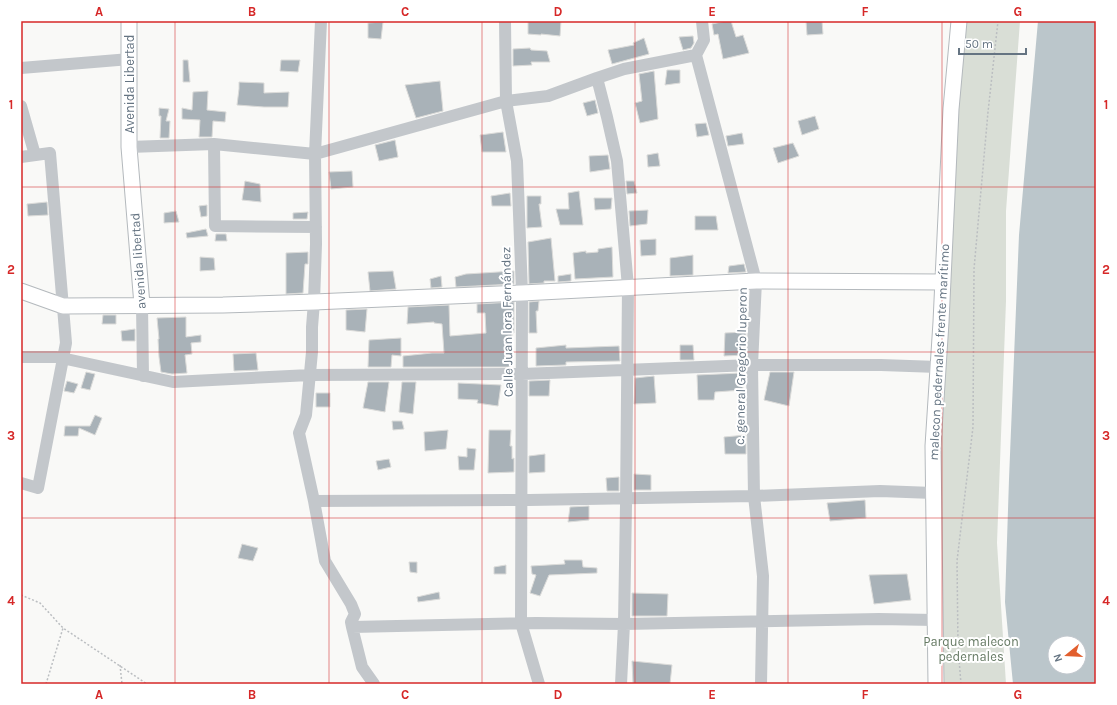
<svg xmlns="http://www.w3.org/2000/svg" width="1117" height="705" font-family="Karla,sans-serif">
  <style>
    .green { fill: #d9ded6 }
    .water { fill: #bbc6cb; fill-rule: evenodd }
    .building { fill: #a9b2b8; stroke: #dbdbd9 }
    .lines { fill: none; stroke-linecap: round; stroke-linejoin: round }
    .major-casing { stroke: #b4b9bd; stroke-width: 17 }
    .path { stroke: #bbbec1; stroke-width: 1.5; stroke-dasharray: 2 2; stroke-linecap: butt }
    .minor { stroke: #c3c7cb; stroke-width: 12 }
    .major { stroke: #fff; stroke-width: 15 }
    .grid { fill: none; stroke: #d62828; stroke-width: 1; stroke-opacity: 0.55 }
    .labels { text-anchor: middle; dominant-baseline: central; stroke-width: 4; stroke-linejoin: round; paint-order: stroke }
    .street-label { font-size: 13px; fill: #657482; stroke: #fff }
    .park-label { font-size: 13px; fill: #667a64; stroke: #fff }
    .neatline { fill: none; stroke: #d62828; stroke-width: 1.5 }
    .grid-label { font-size: 13px; text-anchor: middle; font-weight: bold; fill: #d62828 }
  </style>
  <rect width="100%" height="100%" fill="#f9f9f7"/>
  <path class="green" d="M959 21H1020L1006 211V301L997 543 1006 684H940L936 447Z"/>
  <path class="water" d="M1038 21H1096V684H1013L1005 602 1009 479 1019 235ZM1055 643H1079V667H1055Z"/>
  <path class="building" d="M528 21H561L560 36 541 34V35L528 34Z
    M726 21H731L736 37 743 35 749 53 723 59 718 34 714 35 712 24Z
    M806 21H822L823 34 807 35Z
    M383 22 381 39 368 38V23Z
    M693 36 694 43 691 48 683 50 679 37Z
    M644 38 649 54 612 64 608 50 634 45 633 43Z
    M530 48 531 50 547 51 550 62H531L532 65 513 66V49Z
    M183 60H188L190 82H183Z
    M281 60H300L298 72 280 71Z
    M667 70H680V83L665 85Z
    M654 71 658 119 640 123 635 103 642 101 639 74Z
    M440 81 443 111 416 118 405 85Z
    M239 82 264 83V93L289 92 288 107H264L237 105 239 89Z
    M208 91 207 110 226 112 225 122 213 121 212 137H199L200 120 182 119V108L192 110 193 92Z
    M595 100 598 113 587 116 583 103Z
    M159 108 169 109 166 121H170L169 138H160L161 116H159Z
    M815 116 819 129 802 135 798 121Z
    M706 123 709 135 697 137 695 124Z
    M503 132 506 152H482L480 135Z
    M742 133 744 144 728 146 726 136Z
    M395 140 398 157 379 161 375 145Z
    M793 143 799 156 778 163 773 148Z
    M658 153 660 166 648 167 647 155Z
    M608 155 610 169 590 172 589 156Z
    M352 171 353 187 331 189 329 172Z
    M245 181 260 184 261 202 242 200Z
    M626 181H634L637 193 627 194Z
    M579 191 583 225H560L556 209H569L568 193Z
    M510 193 511 206H492L491 196Z
    M527 196H541V204H539L542 227 527 228Z
    M594 198H612L611 209 595 210Z
    M47 202 48 215 28 216 27 204Z
    M207 205V216L201 217 199 206Z
    M648 210 647 224 630 226 629 211Z
    M176 211 179 222 164 223V213Z
    M308 212 307 219H293V213Z
    M695 216H716L718 230H695Z
    M206 229 208 236 187 238 186 233Z
    M216 234H226L227 241H215Z
    M551 238 555 281H544V283L529 284 528 242Z
    M656 239V255L641 256 640 240Z
    M612 247 613 277 575 279 573 253 586 251V253L598 252V249Z
    M308 252V264H305L303 293 286 294V253Z
    M693 255V275L670 276V258Z
    M200 257 214 258 215 270 200 271Z
    M744 264 746 272 728 273 729 266Z
    M393 271 396 289 370 291 368 272Z
    M514 271V284L456 287 455 277 466 274Z
    M571 274V281L558 282V276Z
    M441 276 442 287 431 288 430 279Z
    M539 301 538 311H536L537 333H529V302Z
    M514 302V333H512L511 367H403V356L432 353H444L442 324 434 323V322L407 324 408 307 449 305 450 336 486 333 485 313H477V304Z
    M367 309 365 332 346 330V310Z
    M103 315H116V324H102Z
    M186 317V337L201 335V342L191 343 192 354 185 355 187 373 172 374 161 372 159 357 158 339H159L157 318Z
    M135 329V341H122L121 331Z
    M746 332 745 355 724 356 725 333Z
    M401 338V356L392 355 391 367H368L369 340Z
    M566 345V348L619 346 620 361 566 362V365L536 366V348Z
    M680 345H693L694 360H680Z
    M256 353 258 370 234 371 233 354Z
    M86 372 95 374 90 390 81 388Z
    M770 372H794L789 406 764 400Z
    M742 373 743 390 715 392 714 400H698L697 375Z
    M654 376 656 403 634 404 635 378Z
    M550 380 549 396H529V381Z
    M67 381 78 384 74 393 64 391Z
    M368 382H389L385 412 363 408Z
    M402 382H416L413 414 399 412Z
    M458 383 501 385 498 406 477 403 478 400 458 399Z
    M316 393H330V407H316Z
    M95 415 102 418 95 435 79 428 78 436H64L65 426H90Z
    M392 421H402L404 429 393 430Z
    M448 430 446 449 425 451 424 432Z
    M489 430H511L510 446H512V459L514 458V472L488 473Z
    M746 435V454H725L724 437Z
    M467 448 476 449 474 470H459L458 456 467 457Z
    M545 454V472L529 473V456Z
    M389 459 391 467 378 470 376 461Z
    M634 474 651 475V490H634Z
    M619 477V491H607L606 478Z
    M865 500 866 518 830 521 827 503Z
    M589 506V520L568 522 570 507Z
    M242 544 258 548 253 561 238 558Z
    M564 560H582L583 567 597 568V573L549 575 540 596 530 593 536 575 532 574 531 566 565 564Z
    M409 562H417V573L410 572Z
    M506 565V574H494V567Z
    M907 574 911 600 874 604 869 575Z
    M439 592 440 599 418 602 417 597Z
    M632 593 668 594 667 616H632Z
    M632 661 672 665 670 684H633Z"/>
  <g class="lines">
    <defs>
      <path id="major" d="M129 21V147L142 305
        M21 291 63 306 223 305 314 302 522 293 756 281 943 282
        M936 684 933 446 941 322 951 109 959 21"/>
    </defs>
    <use href="#major" class="major-casing"/>
    <path class="path" d="M21 595 40 603 63 628 147 684
      M120 665 122 684
      M46 684 63 628
      M961 684 958 647 957 561 973 427 974 269 988 112 998 21"/>
    <path class="minor" d="M321 21 315 154 316 244 314 302 312 327V352L306 415 299 433 314 501 325 561 351 604 355 614 351 622 352 627 362 667 374 684
      M505 21 506 101 517 161 522 293 521 623 539 684
      M702 21 704 40 696 55 756 281 752 365 754 496 763 576 761 684
      M21 68 130 59
      M21 106 35 155
      M214 144 215 226 316 227
      M129 147 214 144 315 154 506 101 548 96 597 78
      M21 157 50 153 66 343 38 488 21 483
      M142 305 143 376
      M21 357H57L173 382 310 375 522 374 752 365H881L938 367
      M314 501 529 500 754 496 880 491 933 493
      M352 627 536 623 624 624 879 619 935 620
      M621 684 624 624 626 505 628 287 617 161 607 117 597 78 624 69 696 55"/>
    <use href="#major" class="major"/>
  </g>
  <path class="grid" d="M175 21V684M329 21V684M482 21V684M635 21V684M788 21V684M942 21V684M21 187H1096M21 352H1096M21 518H1096"/>
  <g class="labels">
    <g class="street-label">
      <text transform="translate(129 84) rotate(-90)">Avenida Libertad</text>
      <text transform="translate(138 261) rotate(-94)">avenida libertad</text>
      <text transform="translate(507 322) rotate(-91)">Calle Juan lora Fernández</text>
      <text transform="translate(939 352) rotate(-87)">malecon pedernales frente marítimo</text>
      <text transform="translate(741 366) rotate(-89)">c. general Gregorio luperon</text>
    </g>
    <g class="park-label">
      <text x="971" y="641">Parque malecon<tspan x="971" dy="15">pedernales</tspan></text>
    </g>
  </g>
  <rect width="1117" height="705" fill="none" stroke="#ffffff" stroke-width="44"/>
  <g transform="translate(1067 655) rotate(252)"><circle r="19" fill="#ffffff" stroke="#c1c7cd"/>
  <path d="M0-3L7 15L0 10L-7 15Z" fill="#e25f2e"/>
  <text y="-6" font-size="11" font-weight="bold" text-anchor="middle" fill="#657482">N</text>
  </g>
  <path d="M959 48v6h67v-6" fill="none" stroke="#657482" stroke-width="2"/>
  <text x="965" y="48" font-size="12" fill="#657482" stroke="#ffffff" stroke-width="3" paint-order="stroke">50 m</text>
  <rect x="22" y="22" width="1073" height="661" class="neatline"/>
  <g class="grid-label">
    <text x="99" y="16">A</text>
    <text x="252" y="16">B</text>
    <text x="405" y="16">C</text>
    <text x="558" y="16">D</text>
    <text x="712" y="16">E</text>
    <text x="865" y="16">F</text>
    <text x="1018" y="16">G</text>
    <text x="11" y="109">1</text>
    <text x="1106" y="109">1</text>
    <text x="11" y="274">2</text>
    <text x="1106" y="274">2</text>
    <text x="11" y="440">3</text>
    <text x="1106" y="440">3</text>
    <text x="11" y="605">4</text>
    <text x="1106" y="605">4</text>
    <text x="99" y="699">A</text>
    <text x="252" y="699">B</text>
    <text x="405" y="699">C</text>
    <text x="558" y="699">D</text>
    <text x="712" y="699">E</text>
    <text x="865" y="699">F</text>
    <text x="1018" y="699">G</text>
  </g>
</svg>
